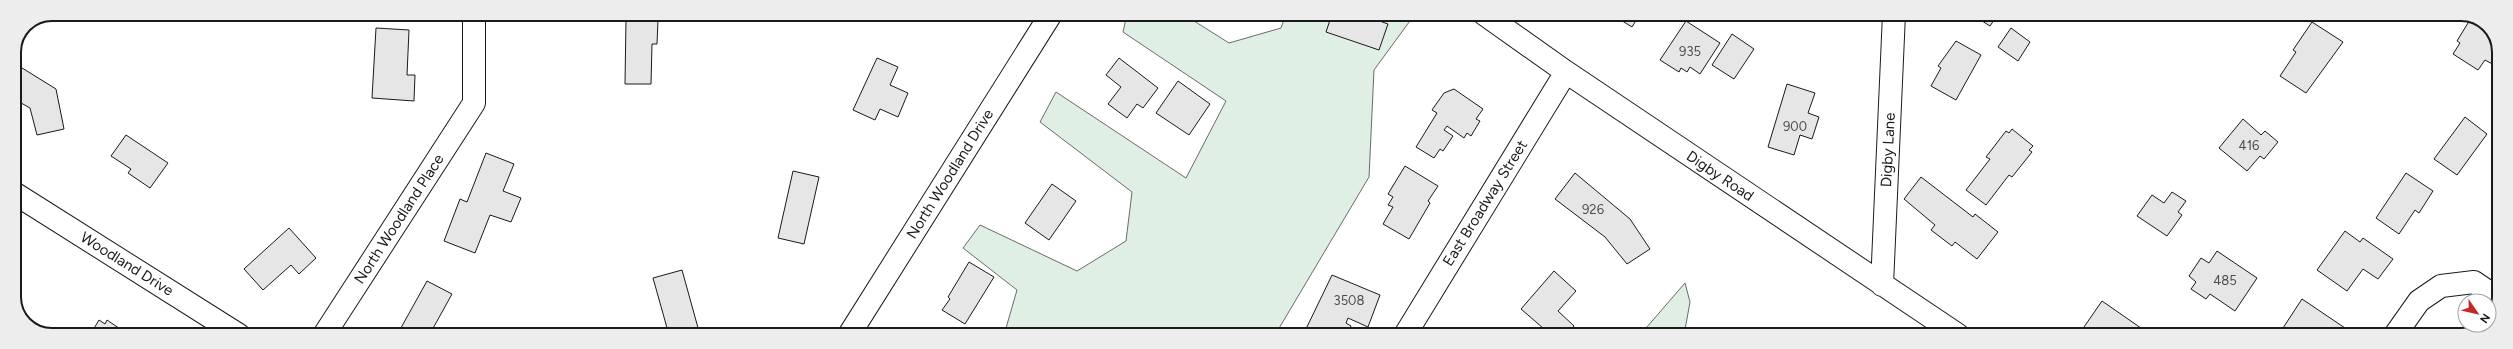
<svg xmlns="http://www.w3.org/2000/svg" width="2513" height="349" font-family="Figtree,sans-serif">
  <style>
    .green { fill: #e0efe3; stroke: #6a6a6a }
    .building { fill: #e6e6e6; stroke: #1a1a1a }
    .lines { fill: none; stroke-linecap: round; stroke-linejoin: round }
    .minor-casing { stroke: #1a1a1a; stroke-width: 24 }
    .minor { stroke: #fff; stroke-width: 22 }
    .labels { text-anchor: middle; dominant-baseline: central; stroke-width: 3; stroke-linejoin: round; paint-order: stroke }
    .number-label { font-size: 13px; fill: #4d4d4d }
    .street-label { font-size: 15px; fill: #1a1a1a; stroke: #fff }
    .rim { fill: none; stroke: #1a1a1a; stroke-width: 2 }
  </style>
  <rect width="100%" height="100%" fill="#fff"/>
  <path class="green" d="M1127 14H1183L1229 43 1281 28 1286 14H1415L1374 70 1369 177 1275 335H989L1006 328 1017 290 963 248 980 225 1077 271 1126 241 1132 192 1040 122 1056 92 1186 178 1226 101 1123 32Z
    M1685 283 1690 302 1684 335H1640Z"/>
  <path class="building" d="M1332 14H1360L1388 24 1379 50 1326 32Z
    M1611 14H1640L1632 27Z
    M1971 14H1998L1990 26Z
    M2471 18 2488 25 2499 47V61L2496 66 2485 60 2478 70 2453 54 2460 43 2457 41Z
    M626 19 658 20 657 44H652L651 84H625Z
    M1686 21 1720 43 1700 74 1690 67 1687 72 1681 68 1679 72 1660 60Z
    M2312 22 2343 42 2306 93 2280 76 2296 52 2293 50Z
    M376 28 409 30 407 75H415L414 101 372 98Z
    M2011 28 2030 42 2018 61 1998 47Z
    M1732 34 1754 49 1734 79 1712 65Z
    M1956 41 1981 55 1956 100 1931 86 1941 68 1938 66Z
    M877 58 898 67 890 85 908 93 898 117 880 109 875 120 853 110Z
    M1119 58 1158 88 1143 108 1137 104 1127 118 1108 104 1121 87 1106 75Z
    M14 63 56 89 64 129 37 135 30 108 14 99Z
    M1178 81 1210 104 1189 135 1156 113Z
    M1787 84 1815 93 1808 113 1819 117 1812 139 1800 135 1794 155 1768 147Z
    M1454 89 1483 109 1476 119 1480 121 1471 136 1467 133 1464 138 1447 126 1444 130 1453 136 1443 151 1440 149 1434 158 1416 147 1437 113 1432 110 1444 93Z
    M2465 117 2487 134 2457 175 2434 159Z
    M2243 119 2261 135 2265 131 2278 142 2264 159 2260 156 2247 171 2219 148Z
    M2012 129 2033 146 2029 150 2032 152 2012 177 2009 175 1986 205 1966 190 1990 159 1986 157 2006 131 2009 133Z
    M126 135 168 163 150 188 128 173 131 169 111 156Z
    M486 153 514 164 503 191 521 198 511 222 490 215 475 253 444 241 460 199 467 202Z
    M1405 166 1438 186 1428 201 1430 203 1409 239 1383 224 1393 207 1388 205 1393 197 1388 194Z
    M793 171 819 177 804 244 778 238Z
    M1575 173 1630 219 1650 249 1627 264 1605 237 1555 199Z
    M2406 173 2433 191 2419 213 2415 210 2399 234 2376 218Z
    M1921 177 1973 217 1975 214 1998 232 1977 259 1955 242 1952 246 1931 230 1935 225 1904 199Z
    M1052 184 1076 201 1049 240 1025 223Z
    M2172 192 2186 201 2178 212 2182 215 2167 236 2137 216 2152 195 2164 203Z
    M289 228 316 258 299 274 291 265 263 290 244 269Z
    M2345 231 2360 242 2363 238 2393 259 2378 279 2363 269 2347 291 2317 270Z
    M2217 251 2257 278 2235 311 2210 294 2206 299 2191 289 2196 282 2189 276 2201 258 2209 263Z
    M969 262 994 277 965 324 942 310 950 299 948 297Z
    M682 270 700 335H669L653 278Z
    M1554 271 1576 291 1558 311 1574 326 1566 335H1551L1521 309Z
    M1332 275 1380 295 1368 327 1348 318 1346 323 1351 326 1347 335H1313L1305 331Z
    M427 281 452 294 431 332 425 329 422 335H397Z
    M2302 299 2348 330 2344 335H2293L2283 328Z
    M2102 301 2151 335H2096L2084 327Z
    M99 320 105 324 107 320 129 335H90Z"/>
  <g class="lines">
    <defs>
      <path id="minor" d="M1484 14 1566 72 1958 335
        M14 193 239 335
        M1882 285 1894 14
        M324 335 474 103V14
        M849 335 1051 14
        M1405 335 1566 72
        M2395 335 2419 301 2441 286 2474 282 2499 299"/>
    </defs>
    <use href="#minor" class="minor-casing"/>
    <use href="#minor" class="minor"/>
  </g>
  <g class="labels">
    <g class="number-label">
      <text x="1690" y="51">935</text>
      <text x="1795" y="126">900</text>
      <text x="2249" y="145">416</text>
      <text x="1593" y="209">926</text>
      <text x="2225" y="280">485</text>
      <text x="1349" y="300">3508</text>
    </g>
    <g class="street-label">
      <text transform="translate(1888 150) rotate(-87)">Digby Lane</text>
      <text transform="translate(950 174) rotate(-58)">North Woodland Drive</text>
      <text transform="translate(1720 176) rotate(34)">Digby Road</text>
      <text transform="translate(1485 203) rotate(-58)">East Broadway Street</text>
      <text transform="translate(399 219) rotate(-57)">North Woodland Place</text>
      <text transform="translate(127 264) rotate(32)">Woodland Drive</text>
    </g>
  </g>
  <path d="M0 0H2513V349H0ZM52 21H2461A31 31 0 0 1 2492 52V297A31 31 0 0 1 2461 328H52A31 31 0 0 1 21 297V52A31 31 0 0 1 52 21Z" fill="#ededed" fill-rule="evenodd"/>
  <path class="rim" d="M52 21H2461A31 31 0 0 1 2492 52V297A31 31 0 0 1 2461 328H52A31 31 0 0 1 21 297V52A31 31 0 0 1 52 21Z"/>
  <g transform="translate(2477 313) rotate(124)"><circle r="19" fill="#ffffff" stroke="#a3a3a3"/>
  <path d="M0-3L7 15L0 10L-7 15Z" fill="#c62828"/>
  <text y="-6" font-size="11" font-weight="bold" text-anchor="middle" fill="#1a1a1a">N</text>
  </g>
</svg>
